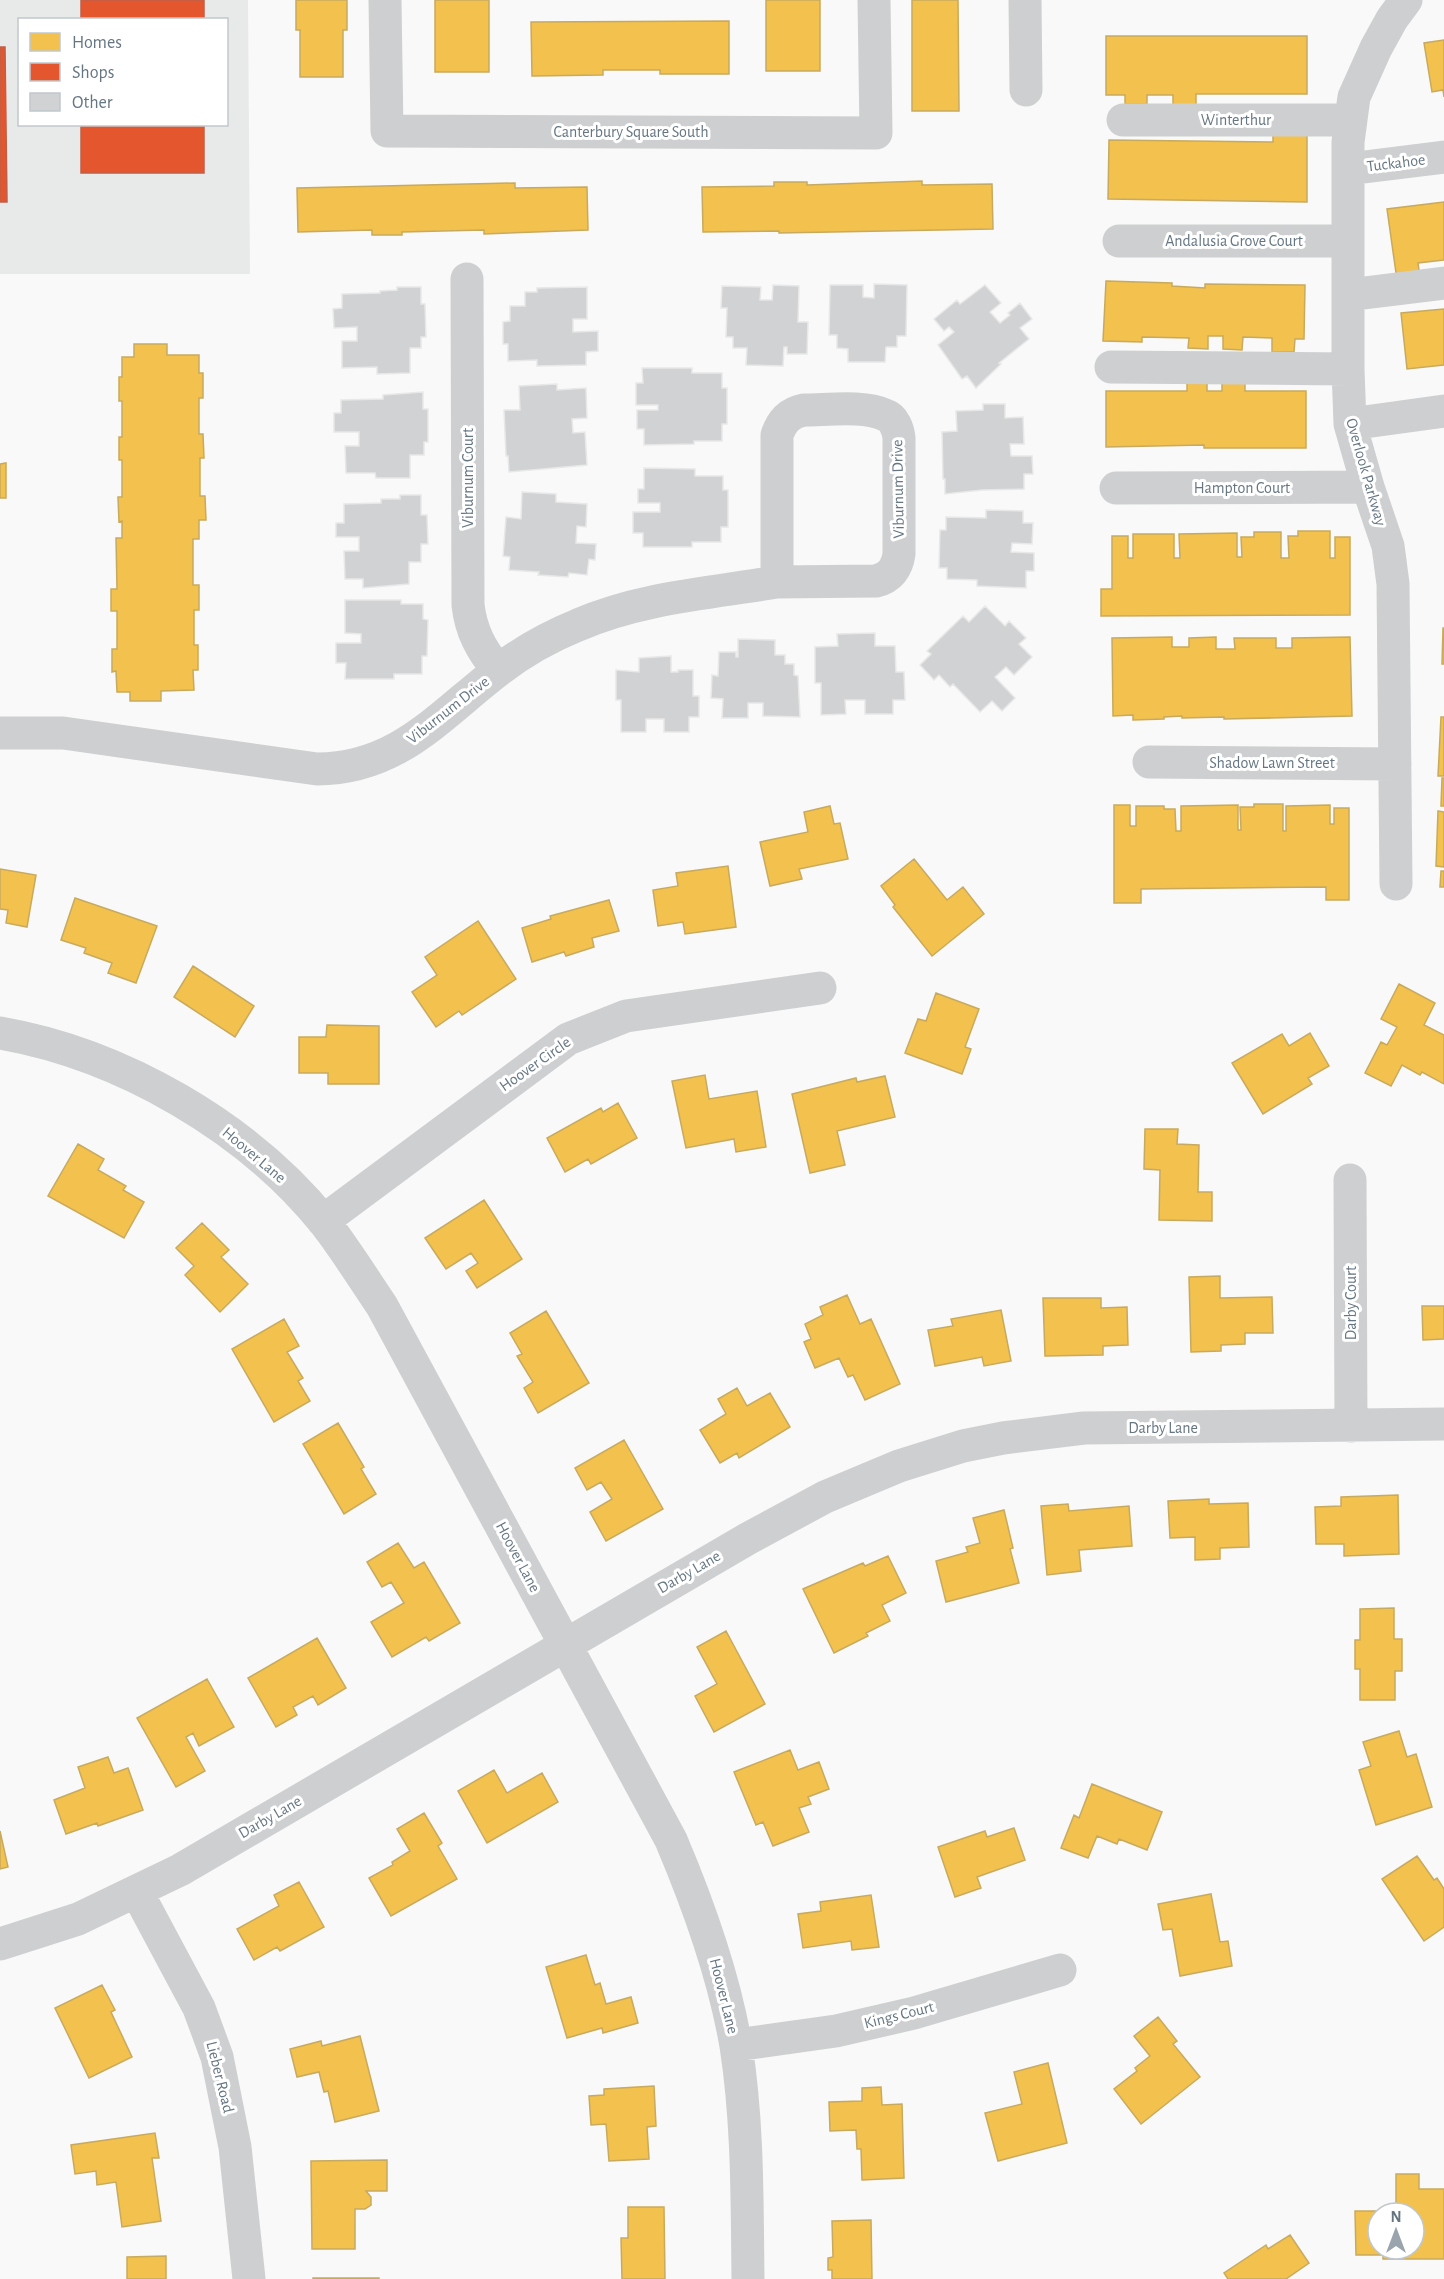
<svg xmlns="http://www.w3.org/2000/svg" width="1444" height="2279" font-family="'Alegreya Sans',sans-serif">
  <style>
    .built { fill: #e8e9e9; fill-rule: evenodd }
    .homes { fill: #f2c14e; stroke: #c8aa5e; stroke-width: 1.5; fill-rule: evenodd }
    .shops { fill: #e4572e; stroke: #be6048; stroke-width: 1.5 }
    .building { fill: #d0d2d3; stroke: #e8e8e8; stroke-width: 1.5 }
    .lines { fill: none; stroke-linecap: round; stroke-linejoin: round }
    .minor { stroke: #cecfd0; stroke-width: 33 }
    .labels { text-anchor: middle; dominant-baseline: central; stroke-width: 6; stroke-linejoin: round; paint-order: stroke }
    .street-label { font-size: 16px; fill: #657683; stroke: #fff }
  </style>
  <rect width="100%" height="100%" fill="#f9f9f9"/>
  <path class="built" d="M0 0H248L250 274H0ZM20 20H226V124H20Z"/>
  <path class="homes" d="M296 0H347V30H343V77H300V30H296Z
    M435 0H489V72H435Z
    M766 0H820V71H766Z
    M912 0H958L959 111H912Z
    M729 21V74H660V70H603V75L532 76 531 22Z
    M1106 36H1307V94H1196V106H1173V95H1147V104H1125V95H1106Z
    M1444 40V97L1443 90 1432 92 1424 43Z
    M1273 127 1307 128V202L1108 199 1109 140 1273 142Z
    M922 181V185L992 184 993 229 779 233V231L703 232 702 187 774 186V182H807V185Z
    M515 183V188L587 187 588 230 484 234V230L402 232V235H372V230L298 232 297 188Z
    M1444 202V260L1418 263 1420 277 1397 280 1387 209Z
    M1106 281 1172 283V286L1205 288V284L1305 285 1304 339H1295L1294 352H1272V338L1243 337 1242 350 1223 349V336H1208V349L1188 348 1189 338 1142 337V342L1103 341Z
    M1444 309V365L1407 369 1401 313Z
    M134 344H167V355H199V373H203V398H199V434H203L204 458H200V496H205L206 520H199V539H193V585H199V610H194V645H198V670H193L194 690 161 691V701H130V692H117L116 671 112 672V649H117V611H111V589H117L116 538H122V521L119 522 118 497H122V460H119V437H122V401H119V377H122V357H134Z
    M1187 379H1207V391H1222V379H1245V391H1306V448H1204V445L1106 447V391H1187Z
    M6 463V498H0V464Z
    M1298 531H1330V558H1335V537H1350V615L1101 616V589H1112V536H1128V558H1133V534H1174V558H1180L1179 534 1237 533V557H1242L1241 537H1254V532H1281V558H1289L1288 536H1298Z
    M1443 628H1444V664H1442Z
    M1172 637V647H1189V638L1216 637V649H1235L1234 638H1276V648H1292V638L1350 637 1352 716 1224 719V717L1182 718V716L1164 717V719L1133 720V715L1113 716 1112 638Z
    M1441 717H1444V776H1438Z
    M1442 778H1444V806H1441Z
    M1254 804H1283V831H1286V806L1330 805V824H1334V808H1349V900H1326V887L1141 889V903H1114V805H1130V826H1136V806H1164V809H1175L1176 831H1181V806L1238 805V830H1241L1240 807H1254Z
    M830 806 834 824 840 823 848 859 799 869 802 879 770 886 760 842 808 832 804 812Z
    M1438 811 1444 812V867L1436 866Z
    M914 859 947 900 963 887 984 914 932 956 893 907 895 905 881 886Z
    M728 866 736 927 685 934 683 922 658 926 653 890 678 886 676 873Z
    M0 869 36 875 27 927 6 923 8 910 0 909Z
    M1441 871H1444V887H1440Z
    M75 898 157 926 136 983 108 973 112 963 84 953 86 948 61 940Z
    M609 900 619 931 592 938 594 947 566 956 564 952 532 962 522 928 551 919 550 916Z
    M478 921 516 979 462 1015 459 1011 436 1027 412 992 437 975 425 957Z
    M193 966 254 1006 235 1037 174 997Z
    M1399 984 1435 1003 1424 1025 1444 1035V1084L1422 1072 1420 1075 1402 1065 1391 1086 1365 1073 1381 1042 1387 1045 1397 1027 1381 1019Z
    M936 993 979 1009 965 1047 971 1049 962 1074 905 1053 918 1019 926 1021Z
    M327 1025 379 1026V1084H328V1073H299V1037H326Z
    M1310 1033 1329 1066 1308 1078 1312 1084 1263 1114 1232 1063 1282 1034 1289 1046Z
    M705 1075 709 1099 757 1091 766 1147 736 1152 734 1139 686 1148 672 1081Z
    M885 1076 895 1117 837 1131 845 1165 810 1173 792 1094 856 1078 857 1082Z
    M618 1103 637 1138 591 1164 588 1159 565 1172 547 1138 601 1108 603 1112Z
    M1145 1129H1178L1177 1144 1199 1145 1198 1192H1212V1221L1159 1220 1160 1170 1144 1169Z
    M78 1144 104 1159 98 1170 126 1186 123 1190 144 1202 124 1238 48 1196Z
    M484 1200 522 1259 477 1288 466 1271 478 1263 471 1253 446 1269 425 1238Z
    M202 1223 229 1250 221 1257 248 1284 220 1312 185 1275 194 1266 176 1248Z
    M1220 1276V1298L1272 1297 1273 1333H1245V1344L1221 1345V1351L1191 1352 1189 1277Z
    M847 1295 860 1324 871 1319 900 1384 865 1400 853 1375 848 1377 839 1358 815 1368 804 1342 811 1339 805 1324 823 1315 820 1307Z
    M1043 1298H1101V1308L1127 1307 1128 1345 1103 1346V1355L1045 1356Z
    M1422 1306H1444V1339L1423 1340Z
    M1001 1310 1011 1361 984 1366 982 1357 935 1366 928 1330 953 1326 951 1319Z
    M546 1311 589 1383 538 1413 524 1388 533 1382 517 1356 522 1354 510 1333Z
    M284 1319 299 1346 287 1352 303 1378 298 1381 310 1401 274 1422 232 1349Z
    M737 1388 747 1406 770 1393 790 1427 739 1458 737 1453 720 1463 700 1430 726 1414 718 1399Z
    M338 1423 364 1467 361 1469 376 1494 344 1514 303 1444Z
    M624 1440 663 1509 606 1541 590 1512 612 1499 601 1482 587 1490 575 1468Z
    M1398 1495 1399 1554 1344 1556V1544H1316L1315 1507 1341 1506V1497Z
    M1209 1499V1504L1248 1503 1249 1547 1220 1548V1559L1195 1560V1537L1170 1538 1168 1501Z
    M1068 1504 1069 1511 1129 1506 1132 1546 1079 1550 1081 1571 1047 1575 1041 1506Z
    M1004 1510 1013 1548 1010 1549 1019 1583 946 1602 936 1561 968 1552 966 1547 980 1543 973 1518Z
    M398 1543 414 1568 424 1562 460 1623 429 1641 426 1637 392 1657 371 1622 404 1603 391 1582 382 1587 367 1562Z
    M888 1556 906 1593 882 1605 890 1621 866 1633 868 1636 834 1653 803 1589 863 1563 865 1566Z
    M1394 1608V1639H1402V1671H1395V1700H1360V1669H1355V1640H1360V1609Z
    M726 1631 765 1704 714 1732 695 1696 717 1684 697 1647Z
    M317 1638 346 1688 318 1705 313 1696 293 1707 297 1715 276 1727 248 1678Z
    M207 1679 234 1727 199 1746 193 1733 186 1737 205 1771 176 1787 137 1718Z
    M1399 1731 1407 1757 1416 1754 1432 1807 1376 1825 1359 1770 1371 1766 1363 1742Z
    M790 1750 798 1770 819 1762 829 1789 808 1797 811 1804 799 1808 809 1832 773 1846 763 1822 756 1825 734 1772Z
    M108 1757 114 1773 128 1768 143 1810 98 1826 97 1823 66 1834 54 1800 85 1788 78 1767Z
    M494 1770 507 1793 542 1773 558 1802 487 1843 458 1791Z
    M1092 1784 1162 1812 1147 1850 1119 1839 1117 1844 1097 1836 1088 1858 1061 1848 1074 1815 1079 1818Z
    M424 1813 442 1843 438 1846 457 1879 391 1916 369 1878 393 1865 392 1862 410 1851 397 1829Z
    M1014 1828 1025 1860 977 1877 981 1888 955 1897 938 1847 985 1831 987 1837Z
    M0 1831 8 1867 0 1869Z
    M1417 1856 1434 1880 1437 1878 1444 1889V1927L1424 1941 1382 1879Z
    M299 1882 324 1927 280 1951 277 1947 254 1960 237 1929 279 1906 274 1895Z
    M1211 1894 1220 1942 1228 1941 1232 1966 1180 1976 1172 1929 1163 1930 1158 1904Z
    M871 1895 879 1947 852 1950 851 1941 803 1948 798 1914 821 1911 820 1902Z
    M586 1955 595 1985 600 1983 606 2004 631 1997 638 2023 603 2033 602 2028 567 2038 546 1967Z
    M102 1985 115 2010 111 2012 132 2057 89 2078 55 2008Z
    M1158 2017 1177 2041 1173 2044 1200 2077 1141 2124 1114 2089 1137 2071 1135 2068 1150 2056 1134 2036Z
    M360 2036 379 2111 335 2122 328 2091 324 2092 319 2072 297 2077 290 2049 321 2041 322 2046Z
    M1048 2063 1067 2143 998 2161 985 2113 1022 2104 1014 2072Z
    M654 2086 656 2126 647 2127 649 2159 609 2161 606 2124 591 2125 589 2096 604 2095V2089Z
    M881 2087 882 2105 902 2104 904 2178 862 2180 861 2149H857L856 2130 830 2131 829 2102 862 2101V2088Z
    M155 2133 159 2158H152L161 2221 122 2227 116 2182 97 2185 96 2171 75 2174 71 2145Z
    M387 2160V2191H366L371 2197V2205L365 2209H355V2249H312L311 2161Z
    M1396 2174H1419V2189H1444V2259H1383V2255H1356L1355 2211H1396ZM1378 2213H1414V2249H1378Z
    M628 2207H664L665 2279H622L621 2238H628Z
    M871 2220 872 2279H832V2270H828V2258L833 2257 832 2221Z
    M1290 2235 1309 2263 1286 2279H1228L1224 2273 1266 2245 1268 2249Z
    M166 2256V2279H127V2257Z
    M313 2278H379V2279H313Z"/>
  <path class="shops" d="M81 0H204V20H81Z
    M0 47H5L7 202H0Z
    M81 124H204V173H81Z"/>
  <path class="building" d="M874 284 907 285 906 336H897V347H886L885 362H848V349L837 348V335H829L830 285H863V297L874 298Z
    M773 285 799 286 798 322H808L807 354H787V347H784L783 366 746 365 747 348H733V337H726L727 308H721L722 286 761 287 760 300H772Z
    M985 285 1001 303 990 312 1000 323 1010 315 1008 313 1020 303 1032 319 1020 328 1029 339 999 363 1001 364 976 388 967 376 962 379 938 345 954 332 949 327 944 331 934 319 957 300 960 304Z
    M397 287H421V304H425L426 337H421V348H410V373L377 374V367L342 368V341H357V327L334 328 333 309 342 308V294L380 293V291L397 290Z
    M587 287V319H573V332L598 331V351L586 352V365L537 366V360L508 361V344H503V322L510 321V306H525V292H537V288Z
    M642 368H692V373H722V388H727V424H722V441H694V444L644 445V429H637V410H658V405H636V383H643Z
    M557 384V390L586 388 587 418 572 419 573 433 585 432 587 465 509 472 508 456H506L504 410H520L519 386Z
    M423 392V409H428V442H424V455H410V478H376L375 473H346L345 446H359V432H334V413H341V400L383 399V395Z
    M983 404H1005V418L1023 417 1024 444H1010L1011 456H1032L1033 474H1024V489L982 490 945 494V479H943L942 432 957 431 956 411 983 410Z
    M644 468 695 469V476H723V490H728V527H721V542H692V547H643V533H633V512H660V503H638V489H644Z
    M522 492 556 494V502L587 504 586 527 577 526 576 543 596 544 595 560 589 559 587 575 569 573 568 577 538 575 539 572 509 570 510 557 503 556 506 517 521 519Z
    M400 495H421V515H427L428 544H421V562H409V584L363 588V579H345L344 551H359V537H336V523H344V504L381 503V499H400Z
    M986 510 1023 511V523H1033L1032 544 1012 543 1011 552 1034 553V571H1026V588L977 586V580L947 579V568H939L940 530H946V517L986 518Z
    M345 600H401V604H423V619L428 620 427 656H422V674H394V679H345L346 663H336V643H361V634L345 633Z
    M985 606 1005 626 1009 621 1026 638 1019 644 1032 657 1014 675 1006 667 995 677 1015 698 1002 711 992 701 980 712 953 684 950 687 939 675 934 680 920 665 931 654 927 651 963 616 969 622Z
    M875 633V646H895L896 672H904L905 700H893V714H865V700H845L846 714 821 715V683H815V647L838 646 837 634Z
    M738 639 775 640V655H785V664H794V675L798 676 800 717 763 716V703H748V718H722L723 699 711 698 712 675 718 676 719 652H736V657H738Z
    M671 656V672H678V670H693V696H699V717H689V732H664V719H646V732H621V700H616V670L639 672V658Z"/>
  <g class="lines">
    <path class="minor" d="M385 0 387 131 876 133 874 0
      M1025 0 1026 90
      M1123 120H1349
      M1348 169 1444 157
      M1119 241H1348
      M467 279 468 605C471 631 481 650 498 670
      M1348 295 1444 283
      M1111 367 1348 369
      M804 410C827 410 865 405 885 415 894 418 898 429 899 438V554C897 568 890 578 876 581L777 582V435C782 421 789 413 804 410Z
      M1350 424 1444 411
      M1116 488 1368 487
      M0 733H63L317 769C398 769 440 715 499 670 522 652 551 636 578 625 640 598 710 593 777 582
      M1149 762 1395 764
      M1396 884 1393 584 1388 546 1368 487 1350 424 1348 369V142L1354 97 1376 48 1392 19 1406 0
      M0 1033C121 1054 248 1127 325 1223 346 1250 363 1278 382 1306L671 1840C699 1906 724 1975 736 2046 748 2123 747 2201 748 2279
      M1350 1180 1351 1426
      M323 1221 568 1039 626 1016 820 988
      M137 1892 199 2008 217 2057 235 2147 249 2279
      M0 1944 78 1919 180 1870 749 1538 825 1497 899 1466 963 1446 1003 1438 1084 1428 1444 1424
      M736 2045 836 2031 914 2013 1060 1970"/>
  </g>
  <g class="labels">
    <g class="street-label">
      <text x="1236" y="120">Winterthur</text>
      <text x="631" y="132">Canterbury Square South</text>
      <text transform="translate(1396 163) rotate(-7)">Tuckahoe</text>
      <text x="1234" y="241">Andalusia Grove Court</text>
      <text transform="translate(1366 472) rotate(74)">Overlook Parkway</text>
      <text transform="translate(468 478) rotate(-90)">Viburnum Court</text>
      <text x="1242" y="488">Hampton Court</text>
      <text transform="translate(898 489) rotate(-91)">Viburnum Drive</text>
      <text transform="translate(448 710) rotate(-38)">Viburnum Drive</text>
      <text x="1272" y="763">Shadow Lawn Street</text>
      <text transform="translate(535 1064) rotate(-35)">Hoover Circle</text>
      <text transform="translate(254 1155) rotate(40)">Hoover Lane</text>
      <text transform="translate(1351 1303) rotate(-90)">Darby Court</text>
      <text x="1163" y="1428">Darby Lane</text>
      <text transform="translate(518 1557) rotate(62)">Hoover Lane</text>
      <text transform="translate(689 1572) rotate(-30)">Darby Lane</text>
      <text transform="translate(270 1817) rotate(-30)">Darby Lane</text>
      <text transform="translate(724 1996) rotate(76)">Hoover Lane</text>
      <text transform="translate(899 2015) rotate(-14)">Kings Court</text>
      <text transform="translate(220 2077) rotate(76)">Lieber Road</text>
    </g>
  </g>
  <rect x="18" y="18" width="210" height="108" fill="#ffffff" stroke="#c1c8cd" stroke-width="1.5"/>
  <rect x="30" y="33" width="30" height="18" fill="#f2c14e" stroke="#c1c8cd" stroke-width="1.5"/>
  <text x="72" y="48" font-size="18" fill="#657683">Homes</text>
  <rect x="30" y="63" width="30" height="18" fill="#e4572e" stroke="#c1c8cd" stroke-width="1.5"/>
  <text x="72" y="78" font-size="18" fill="#657683">Shops</text>
  <rect x="30" y="93" width="30" height="18" fill="#d0d2d3" stroke="#c1c8cd" stroke-width="1.5"/>
  <text x="72" y="108" font-size="18" fill="#657683">Other</text>
  <g transform="translate(1396 2231)"><circle r="28" fill="#ffffff" stroke="#c1c8cd" stroke-width="1.5"/>
  <path d="M0-4.5L10 22L0 15L-10 22Z" fill="#99a4ac"/>
  <text y="-9" font-size="16" font-weight="bold" text-anchor="middle" fill="#657683">N</text>
  </g>
</svg>
